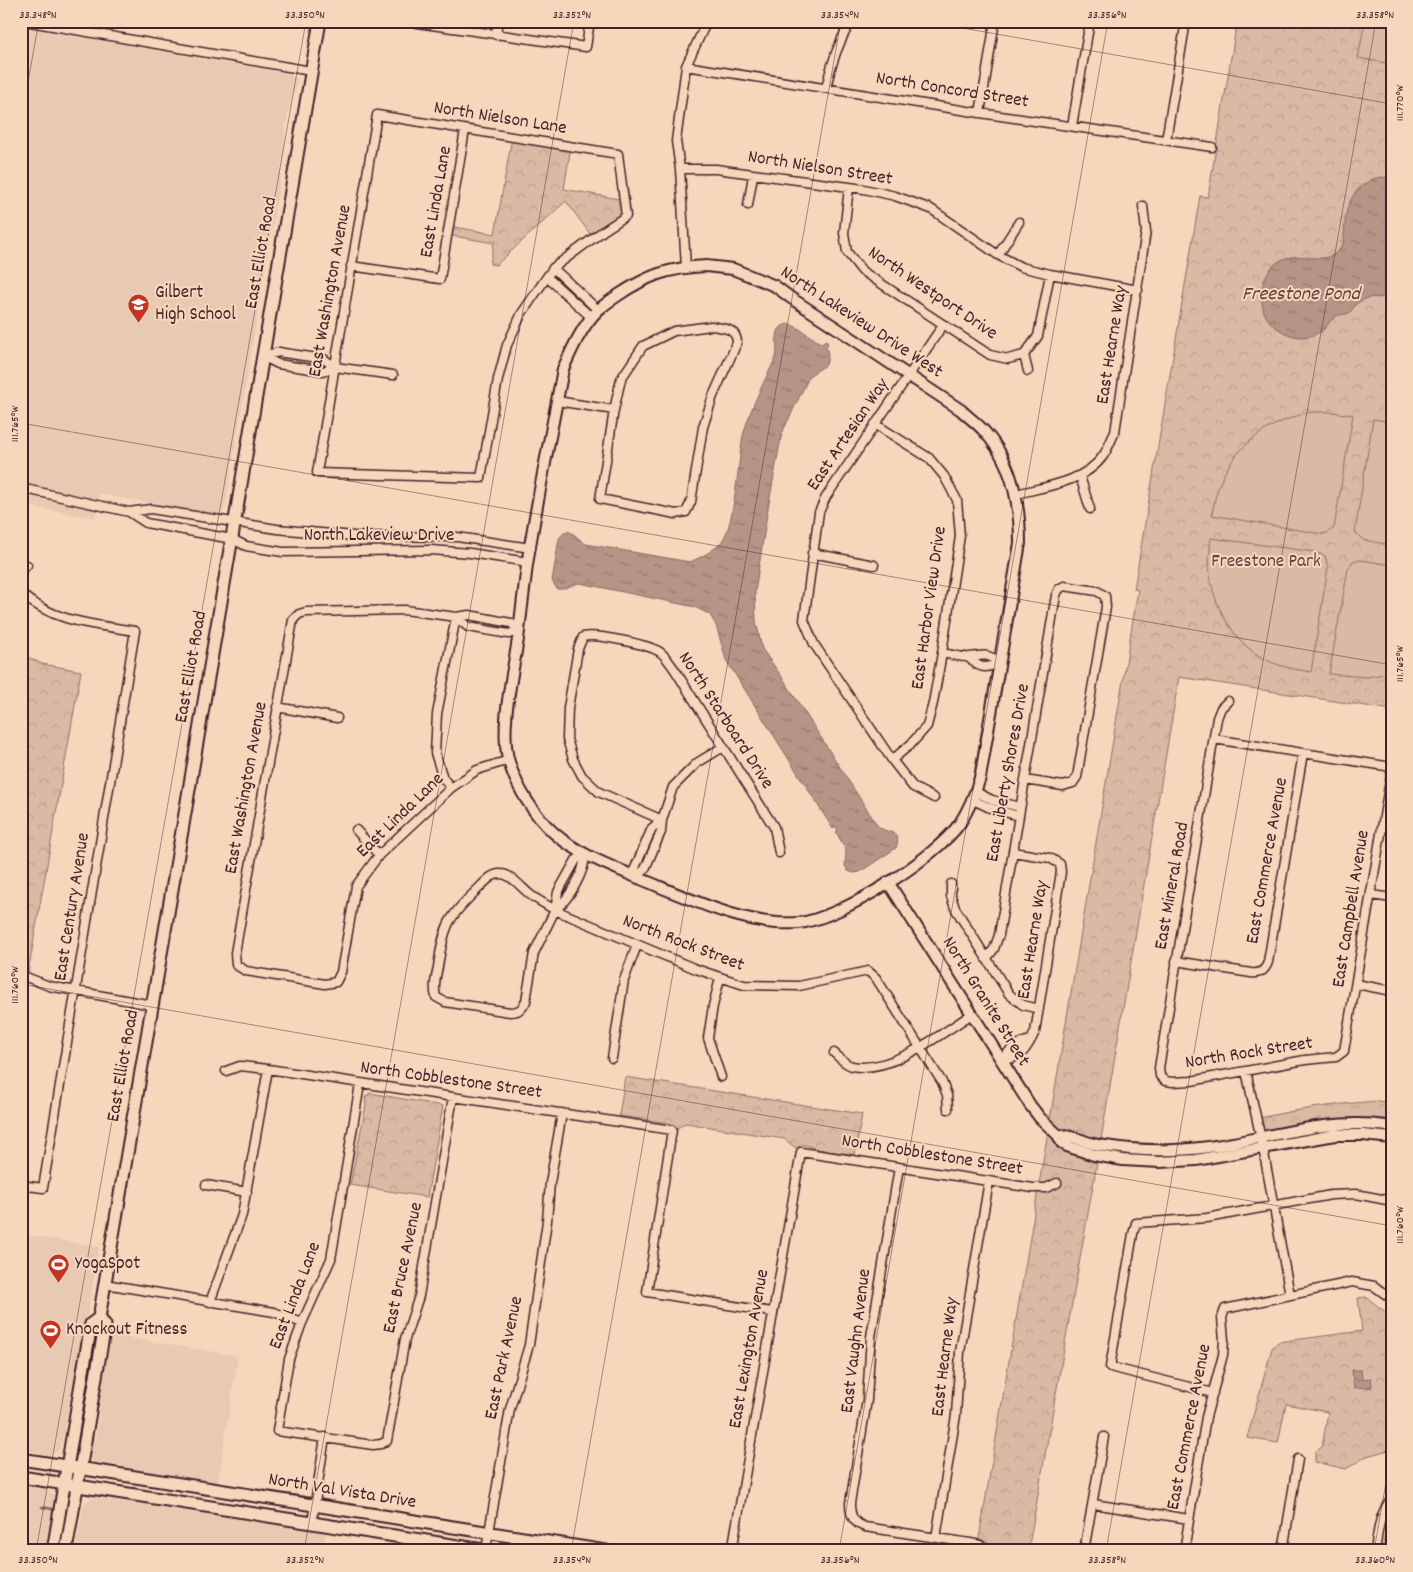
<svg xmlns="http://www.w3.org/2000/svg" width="1413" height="1572" font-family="Dekko,sans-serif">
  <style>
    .built { fill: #e8c9b1 }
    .park { fill: url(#park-crowns); stroke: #926c68 }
    .pitch { fill: #d9baa4; stroke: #926c68 }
    .water { fill: url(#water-ripples); stroke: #8b6562 }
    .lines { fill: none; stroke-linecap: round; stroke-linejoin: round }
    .stream { stroke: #8b6562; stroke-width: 2.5 }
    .minor-casing { stroke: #4a1f2b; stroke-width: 11 }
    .tertiary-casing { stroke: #4a1f2b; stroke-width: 14 }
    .secondary-casing { stroke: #4a1f2b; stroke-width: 15 }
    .minor { stroke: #f5d8bc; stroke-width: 8 }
    .tertiary { stroke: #f5d8bc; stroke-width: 10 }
    .secondary { stroke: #f5d8bc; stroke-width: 11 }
    .ticks { fill: none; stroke: #4a1f2b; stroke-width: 1; stroke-opacity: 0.45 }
    .labels { text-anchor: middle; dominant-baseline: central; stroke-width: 4; stroke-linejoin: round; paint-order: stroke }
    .street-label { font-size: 19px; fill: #4a1f2b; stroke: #f5d8bc }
    .poi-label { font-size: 19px; fill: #4a1f2b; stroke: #f5d8bc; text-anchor: start }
    .park-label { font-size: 19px; fill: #673e43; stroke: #f5d8bc }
    .water-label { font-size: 20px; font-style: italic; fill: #653c42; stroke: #f5d8bc }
    .neatline { fill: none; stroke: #4a1f2b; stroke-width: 2 }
    .ticks-label { font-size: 12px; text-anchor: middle; fill: #4a1f2b }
  </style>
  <defs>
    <pattern id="park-crowns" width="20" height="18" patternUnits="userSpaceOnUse" patternTransform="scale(1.25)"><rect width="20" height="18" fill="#d9baa4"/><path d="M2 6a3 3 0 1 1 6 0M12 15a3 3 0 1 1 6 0" fill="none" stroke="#bc9f8d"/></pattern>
    <pattern id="water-ripples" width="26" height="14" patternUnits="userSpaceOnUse" patternTransform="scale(1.25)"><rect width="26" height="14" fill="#b69486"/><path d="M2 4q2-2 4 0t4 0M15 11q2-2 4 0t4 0" fill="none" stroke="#96786e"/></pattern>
  </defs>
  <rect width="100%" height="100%" fill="#f5d8bc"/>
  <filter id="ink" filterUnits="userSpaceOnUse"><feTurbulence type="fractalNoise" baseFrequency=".02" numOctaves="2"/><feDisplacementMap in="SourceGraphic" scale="10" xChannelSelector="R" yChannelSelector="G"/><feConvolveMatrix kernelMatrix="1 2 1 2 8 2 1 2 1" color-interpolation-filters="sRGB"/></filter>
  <g filter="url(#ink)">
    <path class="built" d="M21 27 289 74 297 79 296 88 288 113 285 135V151L225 507 223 512 218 515 99 494 95 518 21 505Z
      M21 1234 99 1247 78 1372 69 1403 62 1442 59 1450 51 1455 42 1454 21 1448Z
      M108 1334 238 1356 218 1483 99 1463 93 1461 90 1457V1449L96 1433 99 1413 100 1384Z
      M21 1484 47 1489 56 1497 54 1515 44 1551H21Z
      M93 1497 325 1533 323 1551H75L84 1504Z"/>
    <path class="park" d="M1237 21H1392V710L1179 677 1097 1163 1028 1551H995L990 1544 979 1538 1046 1143 1138 590 1134 589 1200 196 1208 197Z
      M512 137 571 146 564 189 624 200 626 216 593 238 566 201 496 265 490 264 494 243 447 235 449 226 495 234Z
      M21 654 42 664 81 671 28 973 21 969Z
      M625 1077 862 1114 855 1155 817 1149 805 1145H802L796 1148 784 1139 686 1123 677 1128 669 1123 619 1116Z
      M370 1093 443 1106 427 1197 350 1185 366 1105 365 1097Z
      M1378 1101 1392 1103V1131L1360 1128 1326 1130 1261 1143 1256 1119C1297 1109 1336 1104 1378 1101Z
      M1366 1297 1392 1317V1449L1367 1456 1346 1469 1315 1462V1452L1322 1447 1328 1412 1286 1404 1278 1443 1247 1438 1272 1348 1278 1342 1362 1331 1358 1298Z
      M1392 1511V1551H1382L1386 1528Z"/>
    <path class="pitch" d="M1365 21H1392V64L1358 58Z
      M1312 412H1332L1353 415 1334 528 1327 533 1322 534 1212 515C1219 458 1257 424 1312 412Z
      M1373 419 1392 422V545L1363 540 1355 532Z
      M1211 538 1315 552 1325 556 1328 567 1311 672C1293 669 1275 666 1259 656 1233 639 1214 606 1210 576 1208 563 1210 550 1211 538Z
      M1361 560 1392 565V673L1367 677 1329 674 1348 569 1353 561Z"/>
    <path class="water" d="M1381 177 1392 178V301C1380 295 1367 296 1356 304 1354 306 1352 311 1349 313 1345 315 1339 314 1335 317 1331 320 1328 324 1325 328 1312 340 1294 339 1280 330 1270 325 1263 314 1262 303 1261 291 1262 281 1269 271 1291 240 1322 272 1340 249 1345 242 1344 231 1345 223 1346 205 1354 188 1371 180 1374 178 1378 178 1381 177Z
      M790 324 798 328 822 344 825 340 828 343 826 347C829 354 828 358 826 365L810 375 782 433 768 508 755 592 756 621 762 649 782 677 877 825C885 835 903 828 896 848L860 872 854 873 848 871 845 866 846 850 836 832 838 830 835 826 833 829 726 660 716 625 710 615 695 607 580 583C572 584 566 590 557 589L552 581 559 539C569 522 576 539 586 544L690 562C701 557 714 551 722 541 735 524 738 460 743 436 750 408 764 382 776 357 779 345 771 325 790 324Z
      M1352 1370H1361L1362 1379 1371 1378 1372 1387 1354 1388Z"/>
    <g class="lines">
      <path class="stream" d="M22 1497 24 1487
        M42 1507 52 1509"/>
      <defs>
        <path id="minor" d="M24 21 311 71
          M403 21 586 47 590 21
          M496 35 498 21
          M686 66 980 113 1212 147
          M826 88C831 64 838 43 851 21
          M980 113 995 21
          M377 115 618 154 626 216 603 231 553 268 522 313 507 345 498 379 481 478 317 473Z
          M1072 126 1090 21
          M1166 140 1186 21
          M680 169H716L864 189 895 196 931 209 998 255 1021 267 1050 274 1138 290
          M849 187 844 233 847 252 862 271 990 355 1008 359 1024 355 1038 336 1050 274
          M748 205 753 175
          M998 255 1019 222
          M351 266 440 279 465 130
          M686 267 680 169 676 141 686 66 707 21
          M553 268 598 310
          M547 277 592 318
          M711 326C723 328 737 328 737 343L713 396 703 427 691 502 686 512 676 514 600 499 614 410 621 379 643 346 674 331Z
          M1024 355 1028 371
          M262 356 279 352 284 353 324 359 335 367 393 375
          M262 356 278 364 323 371 335 367
          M557 401 614 410
          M875 424 929 458 944 476 957 500 960 536 942 653 933 703 927 726 911 744 892 760
          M1080 476 1090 509
          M21 488 129 512 146 523 232 539 246 546 283 552 431 550 470 553 528 562
          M1016 494C1044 487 1085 482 1103 456 1108 449 1111 440 1115 432L1146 231 1143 206
          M129 512 151 509 277 529 354 536 457 537 531 548
          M812 553 874 565
          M21 571 27 565
          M21 594C56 623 93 624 135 631L43 1188 21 1185
          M456 617 468 627 509 634 519 630 511 623 469 615 456 617 405 610 306 612 299 614 293 620 235 953 236 965 246 971 325 984 336 982 341 972 356 886 379 855 451 788 477 770 509 760
          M942 653C950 654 961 658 970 657 985 656 985 652 1000 663 984 669 981 669 969 658
          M1228 701 1221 708 1217 718 1159 1068 1160 1076 1165 1081 1173 1082 1191 1081 1305 1060 1336 1057 1344 1051 1392 769
          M277 707 337 718
          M1214 739 1392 767
          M451 788 443 778 435 753 437 714 456 617
          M976 792 992 800 1020 807
          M934 798 913 787 892 760 814 644 804 620 819 512 826 497 943 325
          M973 800 990 808 1019 816
          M662 820 599 792 582 776 573 759 567 739 568 708 578 649 583 637C595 633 650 645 660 652 666 656 671 665 675 670L774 827 779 853
          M356 830 379 855
          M638 877 645 869 661 832 662 820 673 787 697 763 723 747
          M638 877 635 868 652 828 662 820
          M951 884V896L955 908 1009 994 1023 1005 1039 1009
          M1371 895 1392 898
          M555 910C569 899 585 873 585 854L576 860 558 892 555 910 534 953 526 1001C523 1009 518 1012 510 1012L445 1002 436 997C433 987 436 977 438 967 444 925 448 917 479 888 485 882 492 873 501 874 512 874 523 890 532 896 539 901 547 905 555 910L696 969 744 985 799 986 868 971 876 978 942 1082 947 1095 948 1109
          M986 959 994 949 999 935 1056 595 1059 589 1064 586 1097 591 1105 596 1106 607 1077 777 1073 783 1063 786 1025 780
          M1176 961 1251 973C1260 974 1265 971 1268 962L1303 753
          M21 975 49 986 152 1005
          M720 978 713 1006 708 1038 721 1077
          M1356 984 1392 991
          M834 1053C839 1057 846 1065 852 1066 890 1074 941 1034 972 1014
          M612 1058 624 980 637 945
          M1002 1061C1022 1057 1026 1051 1035 1032L1061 872 1060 864 1050 858 1013 852
          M1002 1061C1010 1048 1017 1043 1031 1040
          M226 1071 240 1066 268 1069 672 1130 647 1292 772 1312
          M1246 1071 1263 1148 1290 1295
          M360 1084 331 1259 302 1323 289 1359 277 1431 373 1445 381 1444 387 1441 405 1339 419 1296 453 1097
          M899 1167 871 1337 867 1400 850 1503C850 1515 853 1523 865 1527L970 1543 980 1545 986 1551
          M206 1185 247 1192
          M105 1284 274 1312 302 1323
          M210 1302 242 1215 268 1069
          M1213 1393 1110 1367 1133 1234 1136 1223 1207 1218 1331 1195 1356 1194 1392 1201
          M1093 1504 1189 1519
          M312 1523 325 1437
          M936 1538 956 1415 960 1352 989 1181
          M486 1550 510 1409 529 1345 547 1221 550 1183 562 1113
          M732 1551 801 1152 1033 1188H1046L1057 1183
          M1084 1551 1104 1437
          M1184 1551 1206 1417 1223 1355 1224 1340 1222 1318 1225 1309 1352 1282 1374 1286 1392 1299
          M1283 1551 1298 1459
          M1375 1551C1378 1532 1379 1513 1392 1498"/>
        <path id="tertiary" d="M706 266 733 269 775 286 791 298 961 410C968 417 977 423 984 431 1012 461 1020 503 1020 543L980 778C975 794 969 809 960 823 937 857 839 920 798 923 746 927 688 898 641 879 611 866 579 855 554 833 533 814 517 788 509 762 499 729 513 673 518 639 521 614 524 589 527 565 537 499 551 434 563 369 572 349 582 326 598 310 604 305 611 300 617 296 648 275 668 268 706 266Z
          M888 882 1030 1105 1040 1118 1058 1135 1062 1143 1067 1146 1094 1155 1123 1160 1160 1162 1196 1160 1335 1135H1363L1392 1138
          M1058 1135C1072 1134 1085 1143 1098 1145 1123 1149 1149 1151 1174 1150 1248 1148 1317 1114 1392 1127"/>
        <path id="secondary" d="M21 1459 606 1551
          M21 1477 490 1551
          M53 1551 91 1324 99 1318 320 21
          M66 1551 105 1325 99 1318
          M515 1551 528 1548 544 1551"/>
      </defs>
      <use href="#minor" class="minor-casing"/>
      <use href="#tertiary" class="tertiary-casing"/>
      <use href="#secondary" class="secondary-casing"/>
      <use href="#minor" class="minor"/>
      <use href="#tertiary" class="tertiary"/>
      <use href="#secondary" class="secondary"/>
    </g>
  </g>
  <path class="ticks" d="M923 21 1392 104M21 120 39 21M21 423 1392 665M21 984 1392 1226M21 1545 52 1551M36 1551 306 21M304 1551 574 21M571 1551 841 21M839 1551 1108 21M1106 1551 1376 21M1374 1551 1392 1448"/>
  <defs>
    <symbol id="school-pin" viewBox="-11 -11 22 30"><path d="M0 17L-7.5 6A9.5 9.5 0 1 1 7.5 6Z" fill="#c8321e" stroke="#f5d8bc"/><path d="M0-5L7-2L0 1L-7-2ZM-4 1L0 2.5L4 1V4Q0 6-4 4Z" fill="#fff"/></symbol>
    <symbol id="stadium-pin" viewBox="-11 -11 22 30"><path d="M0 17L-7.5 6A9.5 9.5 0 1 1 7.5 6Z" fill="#c8321e" stroke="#f5d8bc"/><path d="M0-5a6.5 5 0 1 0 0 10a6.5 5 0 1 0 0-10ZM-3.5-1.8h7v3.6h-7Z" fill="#fff"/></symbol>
  </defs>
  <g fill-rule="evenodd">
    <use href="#school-pin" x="126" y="292" width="25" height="34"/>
    <use href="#stadium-pin" x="46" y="1252" width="25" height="34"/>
    <use href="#stadium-pin" x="38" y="1318" width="25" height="34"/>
  </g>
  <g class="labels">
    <g class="street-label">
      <text transform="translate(952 91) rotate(9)">North Concord Street</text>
      <text transform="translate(500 119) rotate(9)">North Nielson Lane</text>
      <text transform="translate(820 169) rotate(9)">North Nielson Street</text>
      <text transform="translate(437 202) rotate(-80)">East Linda Lane</text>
      <text transform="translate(262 253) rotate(-80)">East Elliot Road</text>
      <text transform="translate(331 291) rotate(-80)">East Washington Avenue</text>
      <text transform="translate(932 294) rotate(34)">North Westport Drive</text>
      <text transform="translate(861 323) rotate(33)">North Lakeview Drive West</text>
      <text transform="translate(1113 345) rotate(-81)">East Hearne Way</text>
      <text transform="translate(849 435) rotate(-56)">East Artesian Way</text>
      <text x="379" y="536">North Lakeview Drive</text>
      <text transform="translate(930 608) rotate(-82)">East Harbor View Drive</text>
      <text transform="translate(192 667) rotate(-80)">East Elliot Road</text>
      <text transform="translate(725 721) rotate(57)">North Starboard Drive</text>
      <text transform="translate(1009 773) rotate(-80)">East Liberty Shores Drive</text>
      <text transform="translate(247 788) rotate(-80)">East Washington Avenue</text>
      <text transform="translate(401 816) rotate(-44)">East Linda Lane</text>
      <text transform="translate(1268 861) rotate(-80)">East Commerce Avenue</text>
      <text transform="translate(1173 886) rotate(-80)">East Mineral Road</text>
      <text transform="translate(73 907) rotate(-81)">East Century Avenue</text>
      <text transform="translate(1352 909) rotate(-81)">East Campbell Avenue</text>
      <text transform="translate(1034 940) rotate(-81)">East Hearne Way</text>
      <text transform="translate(683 944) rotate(21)">North Rock Street</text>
      <text transform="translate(985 1002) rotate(58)">North Granite Street</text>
      <text transform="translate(1249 1054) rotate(-9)">North Rock Street</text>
      <text transform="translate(124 1066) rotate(-80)">East Elliot Road</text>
      <text transform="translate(451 1081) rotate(8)">North Cobblestone Street</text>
      <text transform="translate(932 1156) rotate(9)">North Cobblestone Street</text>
      <text transform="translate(404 1268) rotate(-78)">East Bruce Avenue</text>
      <text transform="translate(296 1296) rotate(-69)">East Linda Lane</text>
      <text transform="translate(857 1341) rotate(-83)">East Vaughn Avenue</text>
      <text transform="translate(750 1349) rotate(-80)">East Lexington Avenue</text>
      <text transform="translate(946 1357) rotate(-83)">East Hearne Way</text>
      <text transform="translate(505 1358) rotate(-78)">East Park Avenue</text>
      <text transform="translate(1190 1427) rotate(-79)">East Commerce Avenue</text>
      <text transform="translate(342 1492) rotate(9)">North Val Vista Drive</text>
    </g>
    <g class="poi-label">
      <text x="155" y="293">Gilbert<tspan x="155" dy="22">High School</tspan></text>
      <text x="75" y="1264">YogaSpot</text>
      <text x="66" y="1330">Knockout Fitness</text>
    </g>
    <g class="park-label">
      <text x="1266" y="562">Freestone Park</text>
    </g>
    <g class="water-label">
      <text x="1301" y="295">Freestone Pond</text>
    </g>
  </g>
  <rect width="1413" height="1572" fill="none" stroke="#f5d8bc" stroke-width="55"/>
  <rect x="28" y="28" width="1358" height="1516" class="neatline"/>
  <g class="ticks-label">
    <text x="38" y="18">33.348°N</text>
    <text x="305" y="18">33.350°N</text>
    <text x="572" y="18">33.352°N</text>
    <text x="840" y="18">33.354°N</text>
    <text x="1107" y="18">33.356°N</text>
    <text x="1375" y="18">33.358°N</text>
    <text transform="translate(1399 103) rotate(-90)" y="4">111.770°W</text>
    <text transform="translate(14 424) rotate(-90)" y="4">111.765°W</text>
    <text transform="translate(1399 664) rotate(-90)" y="4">111.765°W</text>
    <text transform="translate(14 985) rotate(-90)" y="4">111.760°W</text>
    <text transform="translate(1399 1225) rotate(-90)" y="4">111.760°W</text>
    <text x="38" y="1563">33.350°N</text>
    <text x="305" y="1563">33.352°N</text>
    <text x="572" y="1563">33.354°N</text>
    <text x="840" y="1563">33.356°N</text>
    <text x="1107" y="1563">33.358°N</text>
    <text x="1375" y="1563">33.360°N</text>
  </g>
</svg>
